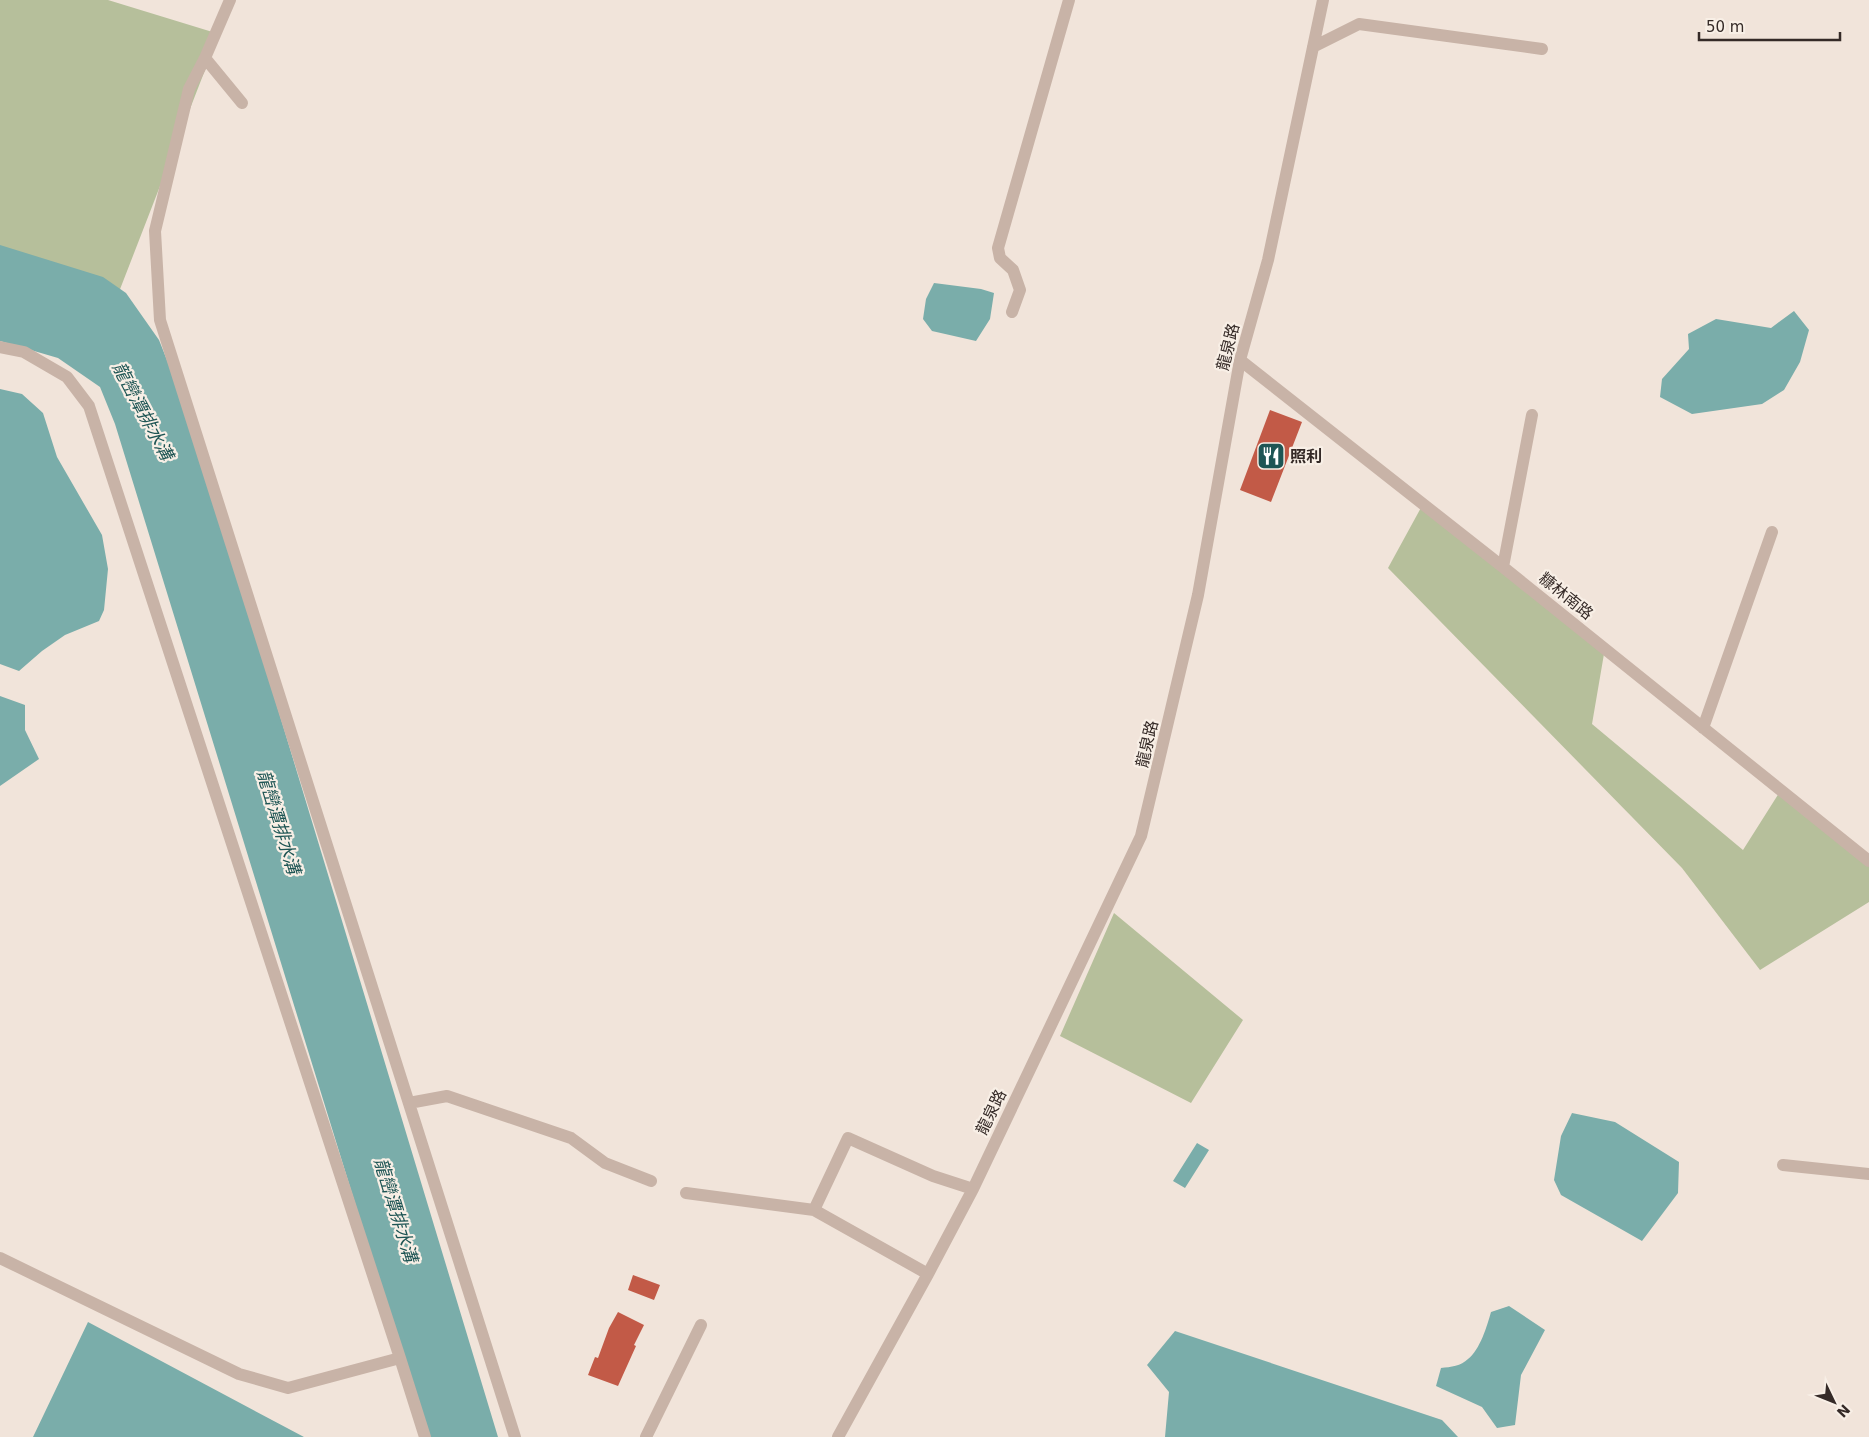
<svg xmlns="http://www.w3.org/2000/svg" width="1869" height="1437" font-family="'DejaVu Sans','Noto Sans TC',sans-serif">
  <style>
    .green { fill: #b6bf9b }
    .water { fill: #7aadaa }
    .building { fill: #c25a47 }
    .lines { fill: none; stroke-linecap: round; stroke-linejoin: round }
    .minor { stroke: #c8b3a7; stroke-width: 12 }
    .labels { text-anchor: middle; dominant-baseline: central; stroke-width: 4.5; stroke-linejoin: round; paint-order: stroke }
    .street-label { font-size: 16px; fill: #352a27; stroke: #f8efe6 }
    .poi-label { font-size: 16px; font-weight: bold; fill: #352a27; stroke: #f8efe6; text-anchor: start }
    .water-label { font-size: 18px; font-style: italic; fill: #1e5554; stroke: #f8efe6 }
  </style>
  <rect width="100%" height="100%" fill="#f1e4da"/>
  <path class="green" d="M0 0H108L219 34 117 297 0 259Z
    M1423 504 1605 648 1592 724 1743 850 1781 790 1869 858V902L1760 970 1682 868 1388 568Z
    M1114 913 1243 1020 1191 1103 1060 1036Z"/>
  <path class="water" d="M0 245 103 277 126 293 159 340 190 418 498 1437H427L115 424 100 387 58 358 0 341Z
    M934 283 981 289 994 293 990 319 976 341 932 331 923 319 926 299Z
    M1794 311 1809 330 1800 362 1784 390 1762 404 1692 414 1660 397 1662 379 1689 349 1688 334 1716 319 1771 328Z
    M0 389 22 394 43 413 57 457 102 535 108 569 104 610 99 621 65 635 42 651 19 671 0 664Z
    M0 696 25 705V730L39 759 0 786Z
    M1572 1113 1615 1122 1679 1162 1678 1193 1642 1241 1561 1195 1554 1180 1561 1136Z
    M1197 1143 1209 1150 1185 1188 1173 1181Z
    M1509 1306 1545 1330 1521 1375 1515 1425 1497 1428 1482 1407 1436 1386 1441 1368C1451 1367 1461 1366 1468 1359 1480 1350 1487 1326 1491 1312Z
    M88 1322 304 1437H33Z
    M1175 1331 1442 1420 1458 1437H1165L1169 1392 1147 1365Z"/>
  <path class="building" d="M1270 410 1302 422 1271 502 1240 490Z
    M633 1275 660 1285 654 1300 628 1290Z
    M618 1312 644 1325 634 1345 636 1346 618 1386 588 1375 595 1357 598 1358 609 1328Z"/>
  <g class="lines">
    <path class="minor" d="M230 0 205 58 242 103
      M1313 47 1359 24 1542 49
      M205 58 189 89 155 231 160 320 515 1437
      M1012 312 1020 290 1013 270 1000 258 998 248 1069 0
      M0 347 24 352 67 377 89 406 400 1358 425 1437
      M1240 360 1503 567 1869 861
      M1503 567 1532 415
      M1703 728 1772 532
      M409 1103 447 1096 571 1138 605 1163 651 1181
      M1783 1165 1869 1174
      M686 1193 814 1210 928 1274
      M814 1210 848 1138 933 1176 973 1189
      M0 1258 239 1374 288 1388 400 1358
      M646 1437 701 1325
      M838 1437 928 1274 973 1189 1141 836 1198 595 1240 360 1268 260 1323 0"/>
  </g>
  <defs>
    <symbol id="restaurant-square" viewBox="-11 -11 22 22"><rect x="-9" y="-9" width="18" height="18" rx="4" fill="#1e5554" stroke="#f8efe6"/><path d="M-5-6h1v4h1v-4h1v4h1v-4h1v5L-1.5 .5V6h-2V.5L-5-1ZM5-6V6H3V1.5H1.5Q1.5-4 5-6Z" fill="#fff"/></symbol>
  </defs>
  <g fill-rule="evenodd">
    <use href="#restaurant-square" x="1255" y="440" width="32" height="32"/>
  </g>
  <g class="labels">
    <g class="street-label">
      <text transform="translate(1228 347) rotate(-76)">龍泉路</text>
      <text transform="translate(1566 596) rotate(39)">糠林南路</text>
      <text transform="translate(1147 744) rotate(-77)">龍泉路</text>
      <text transform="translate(991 1112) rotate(-64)">龍泉路</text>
    </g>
    <g class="poi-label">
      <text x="1290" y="456">照利</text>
    </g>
    <g class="water-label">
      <text transform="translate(143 411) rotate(62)">龍巒潭排水溝</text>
      <text transform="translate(279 822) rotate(73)">龍巒潭排水溝</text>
      <text transform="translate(396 1210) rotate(73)">龍巒潭排水溝</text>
    </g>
  </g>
  <g transform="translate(1834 1402) rotate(133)" stroke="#f8efe6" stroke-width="4" paint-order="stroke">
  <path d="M0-4L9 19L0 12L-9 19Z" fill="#352a27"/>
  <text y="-8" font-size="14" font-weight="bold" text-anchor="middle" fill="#352a27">N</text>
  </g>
  <path d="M1699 32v8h141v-8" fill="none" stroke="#352a27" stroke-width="2.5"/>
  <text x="1706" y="32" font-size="15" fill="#352a27" stroke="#f8efe6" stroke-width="4" paint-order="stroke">50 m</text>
</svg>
